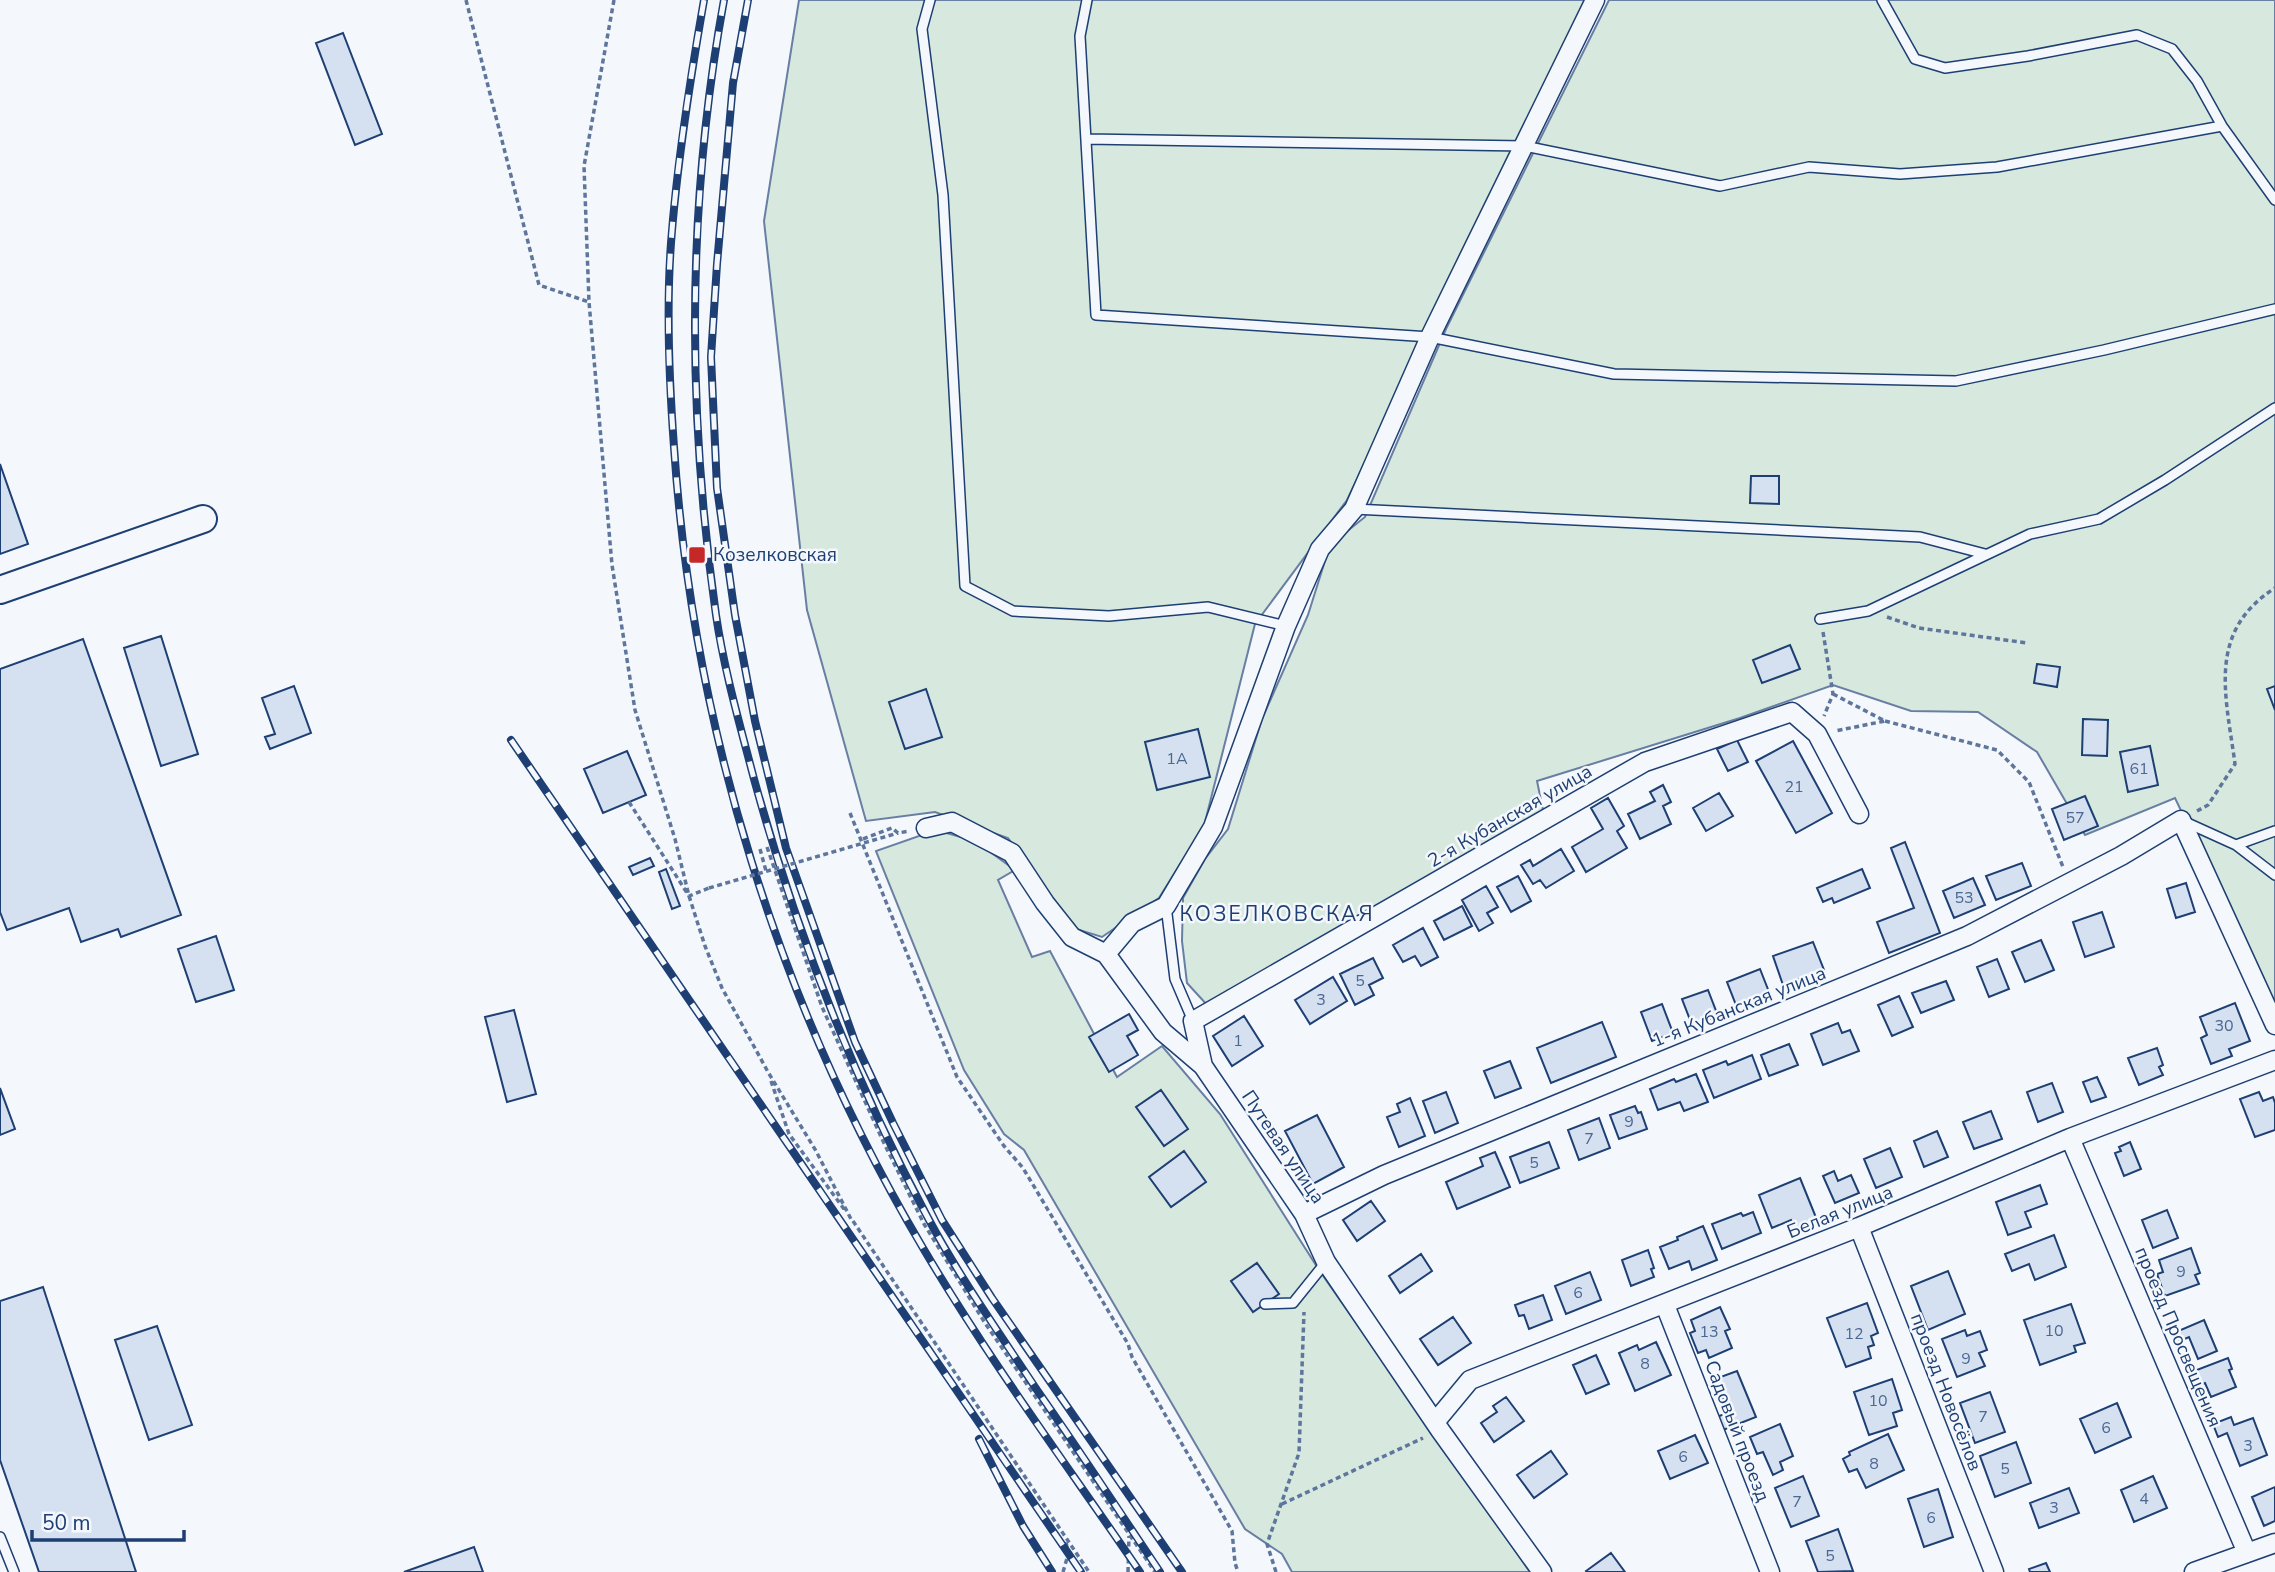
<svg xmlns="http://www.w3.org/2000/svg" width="2275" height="1572" font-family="'Nunito Sans',sans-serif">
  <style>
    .green { fill: #d7e8df; stroke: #687fa3; stroke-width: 2 }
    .building { fill: #d5e0f0; stroke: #1d3f73; stroke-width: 2 }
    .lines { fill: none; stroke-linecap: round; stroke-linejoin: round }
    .lane-casing { stroke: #1d3f73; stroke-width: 12 }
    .street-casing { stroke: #1d3f73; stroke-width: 21 }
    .secondary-casing { stroke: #1d3f73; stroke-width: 30 }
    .path { stroke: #5e769c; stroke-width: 3.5; stroke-dasharray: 5 3.5; stroke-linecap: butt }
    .lane { stroke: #f4f7fb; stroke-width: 9 }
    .street { stroke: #f4f7fb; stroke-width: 18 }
    .secondary { stroke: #f4f7fb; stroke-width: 26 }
    .rail-casing { stroke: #1d3f73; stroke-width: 8 }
    .rail { stroke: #f4f7fb; stroke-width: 5; stroke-dasharray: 16; stroke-linecap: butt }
    .path-bridge { stroke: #5e769c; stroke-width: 3.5; stroke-dasharray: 5 3.5; stroke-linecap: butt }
    .poi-dot { fill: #c62828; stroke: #f4f7fb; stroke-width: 2.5 }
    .labels { text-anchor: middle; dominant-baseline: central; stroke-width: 5; stroke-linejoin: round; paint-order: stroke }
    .number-label { font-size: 16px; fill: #4b6792 }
    .poi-label { font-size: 19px; fill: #1d3f73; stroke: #f4f7fb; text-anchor: start }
    .street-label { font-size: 19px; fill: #1d3f73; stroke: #f4f7fb }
    .neighbourhood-label { font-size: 21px; letter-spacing: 2px; fill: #1d3f73; stroke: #f4f7fb }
  </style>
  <rect width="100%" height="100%" fill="#f4f7fb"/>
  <path class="green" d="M799 0H1585L1347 500 1255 624 1204 826 1159 898 1102 937 1076 929 1008 838 935 812 866 821 807 610 764 221Z
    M1609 0H2275V1007L2175 798 2085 835 2037 752 1978 712 1911 711 1833 685 1740 718 1537 781 1543 810 1208 1006 1187 983 1182 941 1183 898 1205 859 1228 829 1262 719 1308 615 1330 545 1365 517 1446 329Z
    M936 830 975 841 1015 870 998 880 1032 957 1050 951 1117 1077 1162 1046 1220 1114 1319 1270 1530 1572H1292L1282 1554 1245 1529 1024 1150 1004 1134 964 1070 876 851Z"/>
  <path class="building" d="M343 33 382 134 355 145 316 43Z
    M0 464 28 544 0 554Z
    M1751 476H1779V504L1750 503Z
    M161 636 198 754 161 766 124 648Z
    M83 639 181 915 121 937 118 929 81 942 69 908 7 930 0 912V669Z
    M1790 645 1800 669 1762 683 1753 660Z
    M2037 664 2060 667 2057 687 2034 683Z
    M294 686 311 733 270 749 265 737 275 734 262 698Z
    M2275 686V710L2267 689Z
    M926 689 942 737 905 749 889 702Z
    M2083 719 2108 720 2107 756 2082 755Z
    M1198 729 1210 777 1157 790 1145 742Z
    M1737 740 1748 762 1728 771 1717 749Z
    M1793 741 1832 813 1796 833 1756 761Z
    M2150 746 2158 785 2128 792 2120 752Z
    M627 751 646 795 603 813 584 769Z
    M1663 785 1671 802 1663 806 1671 824 1640 839 1628 814 1655 801 1650 792Z
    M1719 793 1733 816 1706 831 1693 808Z
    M2085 796 2098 826 2064 840 2052 809Z
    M1608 798 1624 826 1617 831 1627 848 1586 872 1572 847 1603 829 1591 808Z
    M1905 842 1940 933 1889 953 1877 922 1914 908 1891 848Z
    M1561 849 1574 871 1546 888 1540 880 1533 884 1521 865 1530 860 1533 866Z
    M650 858 654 866 633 875 629 867Z
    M2022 863 2031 886 1996 900 1986 876Z
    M666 869 680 906 672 909 659 872Z
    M1862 869 1870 888 1834 903 1832 898 1823 902 1817 888Z
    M1518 876 1531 901 1511 912 1497 887Z
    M1973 878 1985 905 1954 918 1943 891Z
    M2186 883 2195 912 2176 918 2167 889Z
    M1486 886 1498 907 1487 913 1493 923 1479 931 1462 900Z
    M1462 906 1472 926 1444 940 1434 921Z
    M2102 912 2114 947 2085 957 2073 922Z
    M1423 928 1438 957 1421 966 1415 956 1403 962 1393 945Z
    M216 936 234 990 196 1002 178 949Z
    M2041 940 2054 970 2025 982 2012 952Z
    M1813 942 1824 970 1783 985 1773 956Z
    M1373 958 1383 978 1369 985 1374 995 1355 1005 1340 974Z
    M1997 959 2009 989 1989 997 1977 967Z
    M1760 969 1771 997 1748 1007 1746 1001 1736 1005 1727 982Z
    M1333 977 1347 1001 1310 1024 1295 1000Z
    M1946 981 1954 1000 1921 1013 1912 993Z
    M1708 990 1718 1016 1692 1025 1682 999Z
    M1899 996 1913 1027 1892 1036 1878 1005Z
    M2235 1003 2250 1041 2229 1049 2232 1056 2211 1064 2201 1038 2207 1035 2200 1017Z
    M1662 1004 1673 1033 1652 1041 1641 1012Z
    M514 1010 536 1094 507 1102 485 1017Z
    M1129 1014 1138 1030 1127 1036 1138 1055 1109 1072 1089 1037Z
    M1244 1016 1263 1046 1232 1066 1213 1036Z
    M1602 1022 1616 1057 1551 1083 1537 1048Z
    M1838 1023 1842 1033 1850 1030 1859 1051 1823 1065 1811 1034Z
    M1789 1044 1798 1065 1769 1076 1761 1055Z
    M2157 1048 2163 1065 2159 1067 2163 1075 2139 1085 2128 1058Z
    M1752 1055 1761 1079 1714 1098 1703 1070 1726 1061 1728 1065Z
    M1510 1061 1521 1088 1495 1098 1484 1071Z
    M1696 1074 1708 1102 1684 1111 1680 1102 1658 1110 1650 1089 1674 1079 1676 1082Z
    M2097 1077 2106 1097 2091 1102 2083 1082Z
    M2052 1083 2063 1112 2038 1122 2027 1092Z
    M0 1088 15 1129 0 1135Z
    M1161 1090 1188 1129 1164 1146 1136 1107Z
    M1446 1092 1458 1123 1435 1133 1423 1101Z
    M2259 1092 2263 1101 2273 1097 2275 1103V1130L2255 1137 2240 1099Z
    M1410 1098 1425 1136 1399 1147 1387 1117 1400 1112 1397 1104Z
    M1635 1106 1638 1113 1641 1112 1647 1129 1619 1139 1610 1115Z
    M1991 1111 2002 1139 1974 1149 1963 1122Z
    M1317 1115 1344 1167 1313 1184 1285 1131Z
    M1599 1118 1610 1148 1579 1160 1568 1130Z
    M1937 1131 1948 1157 1924 1167 1914 1141Z
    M1549 1142 1559 1168 1520 1183 1510 1157Z
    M2130 1142 2141 1169 2124 1176 2115 1153 2121 1151 2119 1147Z
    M1890 1148 1902 1177 1876 1188 1864 1159Z
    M1184 1151 1206 1182 1171 1207 1149 1177Z
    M1495 1152 1510 1187 1457 1209 1446 1182 1483 1166 1480 1158Z
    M1834 1171 1838 1181 1851 1175 1859 1193 1835 1203 1823 1176Z
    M1800 1178 1817 1220 1795 1229 1791 1220 1772 1228 1759 1195Z
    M2040 1185 2047 1204 2025 1212 2031 1227 2008 1235 1996 1202Z
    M1371 1201 1385 1221 1357 1241 1343 1220Z
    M2167 1210 2178 1238 2153 1248 2142 1220Z
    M1753 1212 1761 1233 1722 1249 1712 1224 1741 1213 1743 1216Z
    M1703 1226 1717 1260 1692 1270 1689 1261 1669 1269 1660 1247 1678 1240 1677 1237Z
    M2054 1235 2066 1267 2035 1280 2029 1264 2012 1271 2005 1254Z
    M2191 1248 2200 1273 2195 1275 2199 1284 2165 1296 2157 1274 2163 1272 2159 1260Z
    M1648 1250 1654 1268 1651 1269 1654 1277 1631 1286 1622 1260Z
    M1421 1254 1432 1271 1400 1293 1389 1276Z
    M1257 1263 1279 1294 1253 1312 1231 1281Z
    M1948 1271 1965 1314 1928 1330 1911 1286Z
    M1590 1272 1601 1300 1566 1314 1555 1286Z
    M43 1287 136 1572H39L0 1460V1301Z
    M1543 1295 1552 1320 1529 1329 1524 1315 1519 1316 1515 1305Z
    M1867 1303 1878 1333 1871 1336 1874 1345 1868 1347 1871 1358 1846 1367 1827 1318Z
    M2071 1304 2085 1343 2074 1346 2076 1352 2040 1365 2024 1320Z
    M1720 1307 1730 1329 1725 1331 1732 1348 1709 1358 1706 1350 1698 1353 1690 1333 1695 1331 1691 1320Z
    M1453 1317 1471 1343 1438 1365 1420 1339Z
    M2204 1320 2217 1351 2198 1359 2189 1337 2180 1341 2176 1332Z
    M157 1326 192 1425 149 1440 115 1340Z
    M1965 1330 1967 1336 1980 1331 1987 1350 1979 1353 1985 1366 1957 1377 1942 1339Z
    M1656 1342 1671 1375 1635 1391 1619 1353 1637 1345 1639 1350Z
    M1596 1355 1609 1384 1586 1394 1573 1365Z
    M2228 1358 2232 1369 2229 1370 2236 1387 2211 1397 2205 1383 2200 1385 2194 1371Z
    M1737 1371 1756 1417 1723 1430 1717 1417 1729 1412 1715 1379Z
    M1892 1379 1902 1410 1893 1413 1897 1426 1869 1435 1854 1392Z
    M1990 1392 2005 1432 1975 1443 1960 1403Z
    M1506 1397 1524 1421 1494 1442 1481 1423 1497 1412 1493 1406Z
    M2117 1403 2131 1437 2095 1453 2080 1419Z
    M2231 1417 2234 1425 2253 1418 2267 1455 2240 1466 2227 1433 2218 1437 2213 1424Z
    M1780 1424 1793 1456 1780 1462 1783 1470 1773 1475 1763 1452 1757 1454 1750 1437Z
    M1888 1434 1904 1470 1866 1488 1857 1469 1849 1472 1843 1459 1850 1455 1849 1452Z
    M1695 1435 1708 1463 1670 1479 1658 1451Z
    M2016 1442 2031 1483 1995 1497 1980 1456Z
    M1551 1451 1567 1474 1534 1498 1517 1475Z
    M1803 1476 1819 1516 1791 1527 1775 1488Z
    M2153 1476 2167 1508 2134 1522 2121 1490Z
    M2275 1487V1521L2264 1526 2252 1497Z
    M2069 1488 2079 1513 2039 1528 2030 1503Z
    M1938 1489 1953 1537 1924 1547 1908 1499Z
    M1838 1529 1853 1571 1818 1572 1806 1541Z
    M474 1547 483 1572H404Z
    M1611 1553 1625 1572H1587L1586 1571Z
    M2046 1563 2050 1572H2030L2029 1569Z"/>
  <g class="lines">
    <defs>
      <path id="lane" d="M930 0 922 29 943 195 965 586 1013 611 1109 616 1208 607 1286 626
        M1087 0 1080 36 1096 315 1430 337 1614 374 1956 381 2104 350 2275 309
        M1882 0 1915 59 1945 68 2028 56 2137 35 2172 49 2197 81 2222 126 2275 200
        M1086 139 1524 146 1720 186 1809 167 1900 174 1997 167 2222 126
        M1354 509 1920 537 1985 554
        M1820 619 1868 611 2030 534 2099 519 2165 480 2275 408
        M2183 821 2236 845 2275 875
        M2236 845 2275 831
        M1166 906 1175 979 1193 1021
        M1265 1304 1293 1303 1326 1262
        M0 1537 14 1572"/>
      <path id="street" d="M926 828 952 822 1012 853 1045 903 1072 937 1106 954 1163 1032 1203 1066 1304 1214 1326 1262 1440 1430 1542 1572
        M1106 954 1132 923 1166 906 1213 827 1286 626 1320 549 1354 509 1430 337 1595 0
        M1203 1066 1193 1021 1645 762 1792 712 1817 734 1859 814
        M2070 1138 2247 1553
        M1304 1214 1384 1175 1967 936 2121 856 2181 820 2275 1025
        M1859 1227 1994 1572
        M1665 1305 1770 1572
        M1436 1421 1470 1380 1859 1227 2070 1138 2275 1060
        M2194 1572 2275 1543"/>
      <path id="secondary" d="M0 590 203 519"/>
    </defs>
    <use href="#lane" class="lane-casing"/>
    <use href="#street" class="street-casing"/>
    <use href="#secondary" class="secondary-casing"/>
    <path class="path" d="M466 0 539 285 589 302
      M614 0 584 166 589 302 612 565 635 710 675 839 689 896 705 946 722 988 768 1072 816 1151 852 1221
      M1887 617 1919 628 2027 643
      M1823 632 1833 694 1824 716
      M1833 694 1885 721 1835 731
      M1885 721 1997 750 2029 782 2063 867
      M629 802 689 896 709 888
      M2197 811 2208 805 2235 764C2226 696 2206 632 2275 588
      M850 813 957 1077 1004 1146 1023 1168 1128 1344 1132 1357 1232 1531 1235 1563 1238 1572
      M863 839 892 828 898 833 910 831
      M767 847 822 1007 882 1139 924 1224 985 1323 1155 1572
      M760 849 766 871
      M771 1081 789 1134 844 1209
      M853 1221 1089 1572
      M1282 1504 1423 1438
      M1063 1572 1068 1555 1066 1541
      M1128 1572 1129 1536
      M1276 1572 1267 1544 1299 1453 1304 1312"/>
    <use href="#lane" class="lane"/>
    <use href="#street" class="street"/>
    <use href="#secondary" class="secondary"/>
    <defs>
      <path id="rail" d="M704 0C690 80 677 162 671 243 666 311 669 379 674 447 693 728 779 1005 923 1248 989 1360 1067 1465 1140 1572
        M724 0C687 202 687 411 716 615 724 670 740 725 754 779 796 932 854 1080 928 1218 960 1278 1000 1334 1037 1390 1079 1450 1119 1511 1160 1572
        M748 0 733 83 717 264 711 357 717 488 735 615 755 721 786 848 855 1042 893 1123 942 1220 992 1298 1182 1572
        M511 740 1081 1572
        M979 1439 1023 1526 1052 1572"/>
    </defs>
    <use href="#rail" class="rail-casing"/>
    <use href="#rail" class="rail"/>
    <path class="path-bridge" d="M709 888 898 833"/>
  </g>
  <rect class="poi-dot" x="688" y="546" width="18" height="18" rx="3.5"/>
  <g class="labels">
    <g class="number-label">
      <text x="1177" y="759">1А</text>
      <text x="2139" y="769">61</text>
      <text x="1794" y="787">21</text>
      <text x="2075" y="818">57</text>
      <text x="1964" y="898">53</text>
      <text x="1360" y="981">5</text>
      <text x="1321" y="1000">3</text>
      <text x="2224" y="1026">30</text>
      <text x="1238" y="1041">1</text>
      <text x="1629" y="1122">9</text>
      <text x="1589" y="1139">7</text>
      <text x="1534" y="1163">5</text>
      <text x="2181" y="1272">9</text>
      <text x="1578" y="1293">6</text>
      <text x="2054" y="1331">10</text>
      <text x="1709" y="1332">13</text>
      <text x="1854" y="1334">12</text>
      <text x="1966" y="1359">9</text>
      <text x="1645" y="1364">8</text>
      <text x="1878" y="1401">10</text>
      <text x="1983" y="1417">7</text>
      <text x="2106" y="1428">6</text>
      <text x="2248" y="1446">3</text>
      <text x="1683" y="1457">6</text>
      <text x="1874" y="1464">8</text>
      <text x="2005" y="1469">5</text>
      <text x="2144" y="1499">4</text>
      <text x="1797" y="1502">7</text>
      <text x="2054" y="1508">3</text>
      <text x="1931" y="1518">6</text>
      <text x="1830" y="1556">5</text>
    </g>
    <g class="poi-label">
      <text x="713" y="555">Козелковская</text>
    </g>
    <g class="street-label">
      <text transform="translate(1510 816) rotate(-30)">2-я Кубанская улица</text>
      <text transform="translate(1739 1007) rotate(-22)">1-я Кубанская улица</text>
      <text transform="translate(1283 1147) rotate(56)">Путевая улица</text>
      <text transform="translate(1840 1212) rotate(-22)">Белая улица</text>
      <text transform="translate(2178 1337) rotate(67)">проезд Просвещения</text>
      <text transform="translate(1946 1392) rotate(69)">проезд Новосёлов</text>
      <text transform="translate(1737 1431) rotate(69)">Садовый проезд</text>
    </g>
    <g class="neighbourhood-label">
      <text x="1277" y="914">КОЗЕЛКОВСКАЯ</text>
    </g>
  </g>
  <path d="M32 1530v10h152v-10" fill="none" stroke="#1d3f73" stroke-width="3.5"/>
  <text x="42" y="1530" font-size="21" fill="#1d3f73" stroke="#f4f7fb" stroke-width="5" paint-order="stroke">50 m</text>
</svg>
